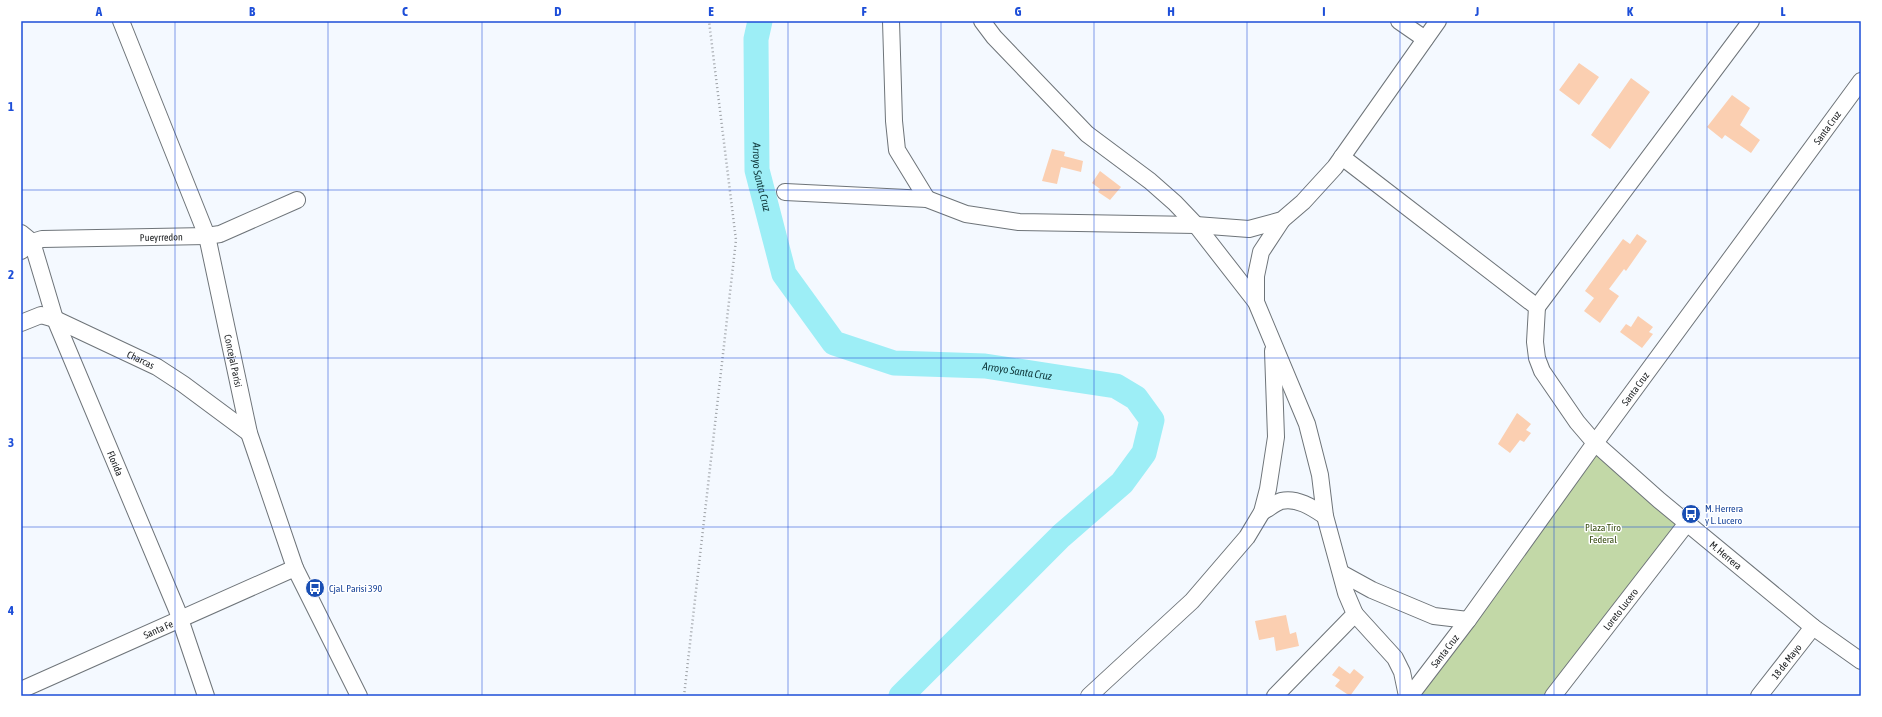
<svg xmlns="http://www.w3.org/2000/svg" width="1882" height="717" font-family="'Asap Condensed',sans-serif">
  <style>
    .green { fill: #c2d8a7 }
    .lines { fill: none; stroke-linecap: round; stroke-linejoin: round }
    .river { stroke: #9deef6; stroke-width: 25 }
    .building { fill: #fbcfb1 }
    .minor-casing { stroke: #6e7479; stroke-width: 18 }
    .path { stroke: #9da1a6; stroke-width: 2.5; stroke-dasharray: 1 3; stroke-linecap: butt }
    .minor { stroke: #fff; stroke-width: 16 }
    .grid { fill: none; stroke: #1d4ed8; stroke-width: 1; stroke-opacity: 0.55 }
    .labels { text-anchor: middle; dominant-baseline: central; stroke-width: 3; stroke-linejoin: round; paint-order: stroke }
    .street-label { font-size: 10px; fill: #222527; stroke: #fff }
    .transit-label { font-size: 10px; fill: #164399; stroke: #fff; text-anchor: start }
    .park-label { font-size: 10px; fill: #384d12; stroke: #fff }
    .water-label { font-size: 11px; font-style: italic; fill: #0f373a; stroke: #fff }
    .neatline { fill: none; stroke: #1d4ed8; stroke-width: 1.5 }
    .grid-label { font-size: 13px; text-anchor: middle; font-weight: bold; fill: #1d4ed8 }
  </style>
  <rect width="100%" height="100%" fill="#f4f9ff"/>
  <path class="green" d="M1595 443 1687 523 1553 696H1410Z"/>
  <g class="lines">
    <path class="river" id="s1" d="M760 21 756 39 757 170 784 274 834 343 894 363 985 366 1116 386 1136 398 1152 420 1144 453 1122 483 1061 536 901 696"/>
  </g>
  <path class="building" d="M1579 63 1599 77 1579 105 1559 90Z
    M1631 78 1650 92 1610 149 1591 135Z
    M1732 95 1750 108 1740 125 1760 140 1751 153 1725 135 1722 139 1707 127Z
    M1052 149 1065 152 1064 156 1083 161 1081 172 1061 167 1057 184 1042 181Z
    M1100 171 1121 187 1110 200 1098 192 1100 189 1092 183Z
    M1637 234 1647 241 1626 271 1624 269 1609 289 1619 296 1600 323 1584 311 1594 298 1585 291 1623 239 1630 244Z
    M1638 316 1653 327 1649 332 1653 334 1642 348 1620 332 1626 324 1631 327Z
    M1517 413 1531 424 1526 430 1531 433 1524 442 1520 440 1510 453 1498 444Z
    M1286 615 1290 634 1296 632 1299 646 1276 651 1274 637 1259 640 1255 621Z
    M1339 666 1350 674 1354 669 1364 677 1350 696 1335 686 1340 680 1332 675Z"/>
  <g class="lines">
    <defs>
      <g id="minor">
        <path id="s2" d="M121 21 207 236 249 433 295 568 359 696"/>
        <path d="M891 21 894 121 897 150 927 199"/>
        <path d="M982 21 994 37 1087 134 1150 181 1175 203 1196 225 1256 302 1307 424 1320 475 1325 516 1346 593 1355 614 1275 696"/>
        <path d="M1399 21 1425 39"/>
        <path id="s3" d="M1342 157 1537 307 1535 342 1537 358 1542 371 1577 422 1595 443 1659 500 1813 627 1861 661"/>
        <path d="M785 192 927 199 966 214 1019 222 1196 225 1249 229 1282 220 1303 202 1335 167 1438 21"/>
        <path id="s4" d="M21 233 32 242 55 319 177 610 206 696"/>
        <path id="s5" d="M21 251 32 242 42 239 207 236 220 234 297 200"/>
        <path d="M1256 302V276L1261 252 1282 220"/>
        <path d="M1537 307 1751 21"/>
        <path id="s6" d="M21 323 41 315 55 319 157 367 183 384 249 433"/>
        <path d="M1262 512C1268 509 1275 503 1281 501 1297 497 1313 508 1325 516"/>
        <path d="M1341 573 1372 590 1434 616 1468 620"/>
        <path d="M1355 614 1395 658 1402 672 1407 696"/>
        <path id="s7" d="M21 690 295 568"/>
        <path d="M1089 696 1192 601 1247 537 1262 512 1268 489 1276 437 1273 351"/>
        <path id="s8" d="M1410 696 1468 620 1595 443 1861 81"/>
        <path id="s9" d="M1553 696 1687 523"/>
        <path id="s10" d="M1759 696 1813 627"/>
      </g>
    </defs>
    <use href="#minor" class="minor-casing"/>
    <path class="path" d="M684 696 736 240 709 21"/>
    <use href="#minor" class="minor"/>
  </g>
  <path class="grid" d="M175 21V696M328 21V696M482 21V696M635 21V696M788 21V696M941 21V696M1094 21V696M1247 21V696M1400 21V696M1554 21V696M1707 21V696M21 190H1861M21 358H1861M21 527H1861"/>
  <defs>
    <symbol id="bus-disc" viewBox="-11 -11 22 22"><circle r="9.5" fill="#1a4fb4" stroke="#fff"/><path d="M-5-6H5V4H4V6H2V4H-2V6H-4V4H-5ZM-3.5-4V0h7V-4ZM-3.5 1.2v1.5H-2V1.2ZM2 1.2v1.5H3.5V1.2Z" fill="#fff"/></symbol>
  </defs>
  <g fill-rule="evenodd">
    <use href="#bus-disc" x="1680" y="503" width="22" height="22"/>
    <use href="#bus-disc" x="304" y="577" width="22" height="22"/>
  </g>
  <g class="labels">
    <g class="street-label">
      <text stroke="none"><textPath href="#s8" startOffset="705">Santa Cruz</textPath></text>
      <text stroke="none"><textPath href="#s5" startOffset="144">Pueyrredon</textPath></text>
      <text stroke="none"><textPath href="#s6" startOffset="131">Charcas</textPath></text>
      <text stroke="none"><textPath href="#s2" startOffset="359">Concejal Parisi</textPath></text>
      <text stroke="none"><textPath href="#s8" startOffset="381">Santa Cruz</textPath></text>
      <text stroke="none"><textPath href="#s4" startOffset="251">Florida</textPath></text>
      <text stroke="none"><textPath href="#s3" startOffset="573">M. Herrera</textPath></text>
      <text stroke="none"><textPath href="#s9" startOffset="110">Loreto Lucero</textPath></text>
      <text stroke="none"><textPath href="#s7" startOffset="150">Santa Fe</textPath></text>
      <text stroke="none"><textPath href="#s8" startOffset="57">Santa Cruz</textPath></text>
      <text stroke="none"><textPath href="#s10" startOffset="44">18 de Mayo</textPath></text>
    </g>
    <g class="transit-label">
      <text x="1705" y="508">M. Herrera<tspan x="1705" dy="12">y L. Lucero</tspan></text>
      <text x="329" y="588">Cjal. Parisi 390</text>
    </g>
    <g class="park-label">
      <text x="1603" y="527">Plaza Tiro<tspan x="1603" dy="12">Federal</tspan></text>
    </g>
    <g class="water-label">
      <text stroke="none"><textPath href="#s1" startOffset="157">Arroyo Santa Cruz</textPath></text>
      <text stroke="none"><textPath href="#s1" startOffset="529">Arroyo Santa Cruz</textPath></text>
    </g>
  </g>
  <rect width="1882" height="717" fill="none" stroke="#ffffff" stroke-width="44"/>
  <rect x="22" y="22" width="1838" height="673" class="neatline"/>
  <g class="grid-label">
    <text x="99" y="16">A</text>
    <text x="252" y="16">B</text>
    <text x="405" y="16">C</text>
    <text x="558" y="16">D</text>
    <text x="711" y="16">E</text>
    <text x="864" y="16">F</text>
    <text x="1018" y="16">G</text>
    <text x="1171" y="16">H</text>
    <text x="1324" y="16">I</text>
    <text x="1477" y="16">J</text>
    <text x="1630" y="16">K</text>
    <text x="1783" y="16">L</text>
    <text x="11" y="111">1</text>
    <text x="11" y="279">2</text>
    <text x="11" y="447">3</text>
    <text x="11" y="615">4</text>
  </g>
</svg>
